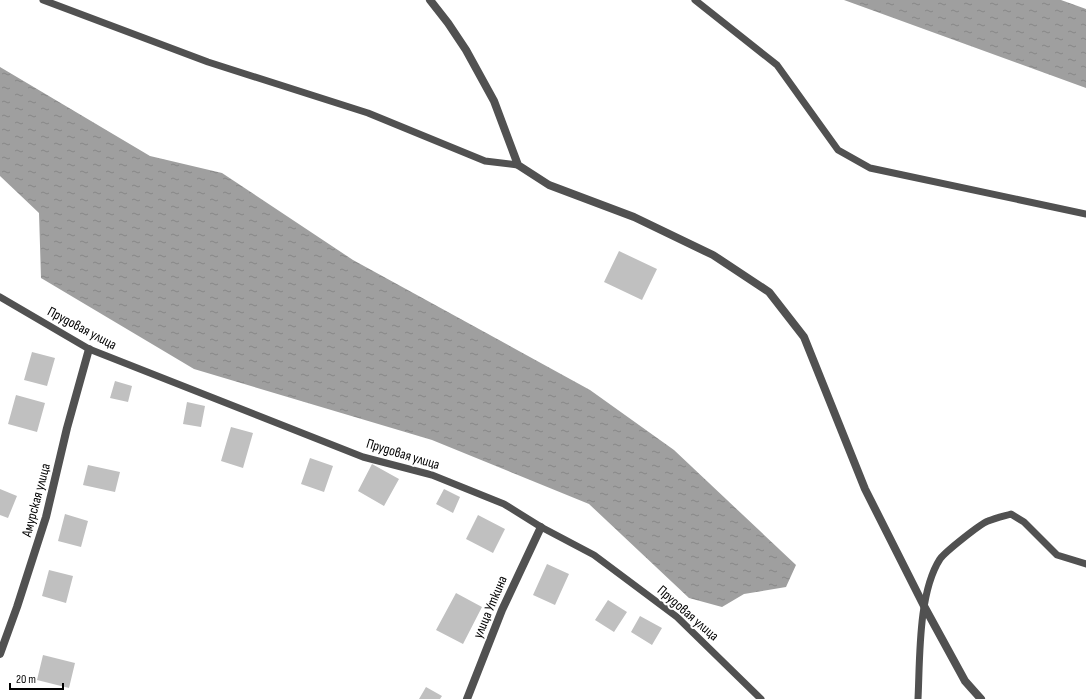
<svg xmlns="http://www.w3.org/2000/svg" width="1086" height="699" font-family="'Sofia Sans Condensed',sans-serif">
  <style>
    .water { fill: url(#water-ripples) }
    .building { fill: #c0c0c0 }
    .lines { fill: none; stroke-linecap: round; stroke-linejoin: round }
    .service { stroke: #515151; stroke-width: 7 }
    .minor { stroke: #515151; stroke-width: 8 }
    .labels { text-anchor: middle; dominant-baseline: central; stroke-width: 4; stroke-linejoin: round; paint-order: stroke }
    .street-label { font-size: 14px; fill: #000; stroke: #fff }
  </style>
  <defs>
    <pattern id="water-ripples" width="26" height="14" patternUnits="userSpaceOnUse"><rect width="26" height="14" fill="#9f9f9f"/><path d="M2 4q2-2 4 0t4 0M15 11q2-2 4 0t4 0" fill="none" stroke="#878787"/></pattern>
  </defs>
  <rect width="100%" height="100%" fill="#fff"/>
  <path class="water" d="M844 0H1061L1086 9V88Z
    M0 67 150 156 222 173 353 260 590 390 674 450 796 565 786 587 744 594 722 607 689 598 589 504 432 440 194 369 41 278 39 213 0 176Z"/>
  <path class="building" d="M619 251 657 269 642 300 604 282Z
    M32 352 55 358 47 386 24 380Z
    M115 381 132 386 128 402 110 398Z
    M16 395 45 403 37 432 8 424Z
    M187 402 205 406 201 427 183 424Z
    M231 427 253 433 243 468 221 461Z
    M310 458 333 466 324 492 301 484Z
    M372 464 399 479 384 506 358 491Z
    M88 465 120 472 115 492 83 485Z
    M0 489 17 496 8 518 0 515Z
    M444 489 460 497 453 513 436 504Z
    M65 514 88 521 81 547 58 541Z
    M478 515 505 529 493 553 466 539Z
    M547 564 569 574 555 605 533 595Z
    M49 570 73 576 66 603 42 596Z
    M456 593 482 607 463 644 436 630Z
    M608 600 627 612 614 632 595 620Z
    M640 616 662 628 652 645 631 632Z
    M43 655 75 663 69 688 37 680Z
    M426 687 442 696 440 699H419Z"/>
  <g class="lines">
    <path class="service" d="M43 0 208 62 368 113 485 161 518 165
      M695 0 777 65 838 150 870 168 1086 214
      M0 297 89 349 363 457 432 475 504 504 541 527 594 555 677 617 761 699
      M918 699C920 659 918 593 940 559 945 552 980 524 988 521 995 518 1004 516 1011 514L1024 522 1057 555 1086 564"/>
    <path class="minor" d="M430 0 448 23 466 50 494 101 518 165 549 185 634 217 713 255 769 292 804 337 865 489 924 606 965 681 981 699
      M0 654 17 607 46 517 67 428 89 349
      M467 699 502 610 541 527"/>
  </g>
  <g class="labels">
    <g class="street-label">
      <text transform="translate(82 328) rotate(28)">Прудовая улица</text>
      <text transform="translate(403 454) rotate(17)">Прудовая улица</text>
      <text transform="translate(36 500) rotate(-75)">Амурская улица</text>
      <text transform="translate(490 607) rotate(-67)">улица Уткина</text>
      <text transform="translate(688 613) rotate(41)">Прудовая улица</text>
    </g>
  </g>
  <path d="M10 683v6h53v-6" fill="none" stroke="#000000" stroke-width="2"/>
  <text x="16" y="683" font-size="12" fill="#000000" stroke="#ffffff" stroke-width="3" paint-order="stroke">20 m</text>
</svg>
